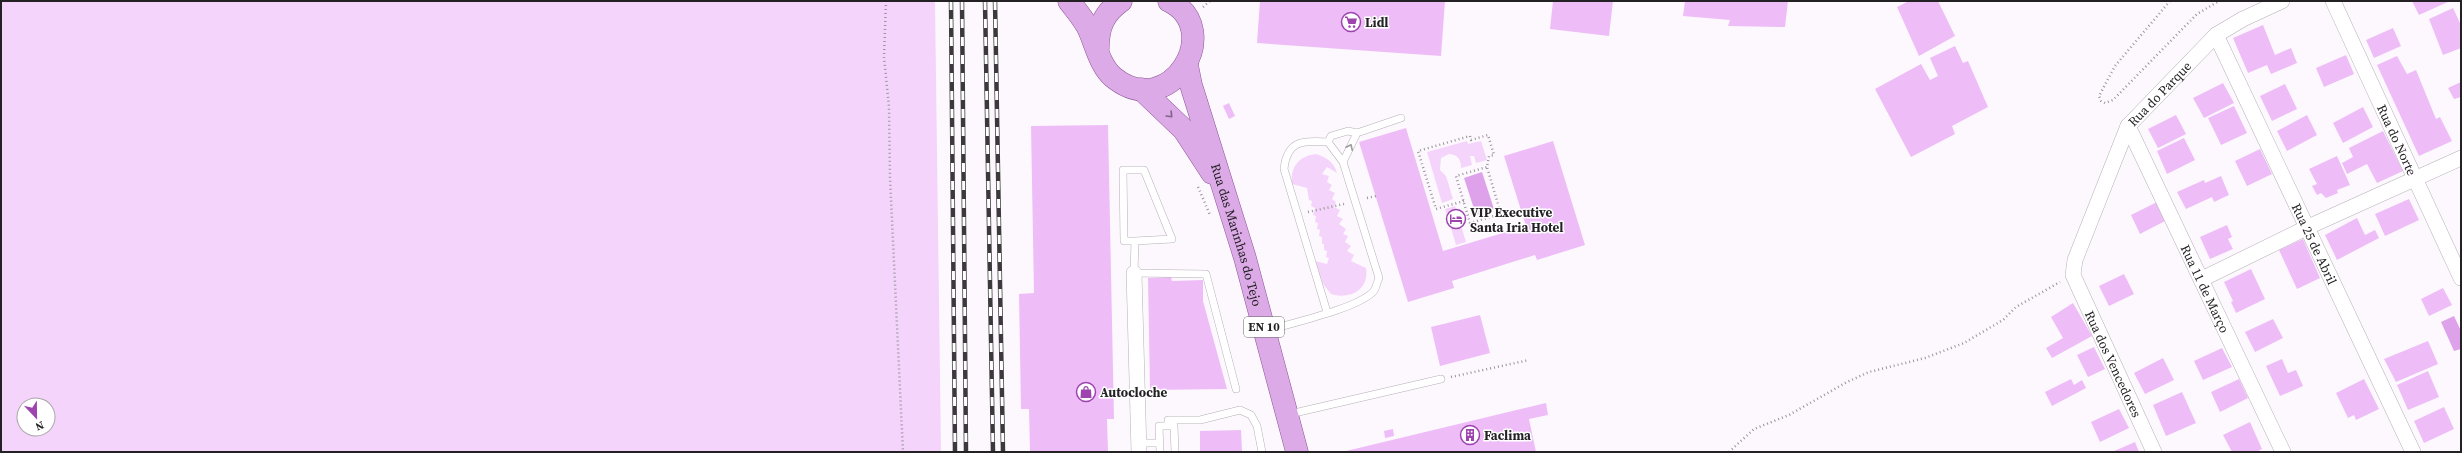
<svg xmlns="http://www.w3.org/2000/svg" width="2462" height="453" font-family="'Source Serif 4',serif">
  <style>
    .green { fill: #f5d4fb; fill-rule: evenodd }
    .water { fill: #dea2ea }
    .building { fill: #eebdf8 }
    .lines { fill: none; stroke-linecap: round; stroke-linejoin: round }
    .lane-casing { stroke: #b6b1b7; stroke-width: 8 }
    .street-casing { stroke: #b6b1b7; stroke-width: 16 }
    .primary-casing { stroke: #8c5697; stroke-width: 23 }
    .path { stroke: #99969a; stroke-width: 2.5; stroke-dasharray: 1 3; stroke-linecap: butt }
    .lane { stroke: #fff; stroke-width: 7 }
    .street { stroke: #fff; stroke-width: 15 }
    .primary { stroke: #dcaae6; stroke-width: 22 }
    .rail-casing { stroke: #3b393b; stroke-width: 4.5 }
    .rail { stroke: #fff; stroke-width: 3; stroke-dasharray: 9; stroke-linecap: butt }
    .oneway { stroke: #806684 }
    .oneway2 { stroke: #9c9b9c }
    .labels { text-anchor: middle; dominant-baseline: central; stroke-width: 3; stroke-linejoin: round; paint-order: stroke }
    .shield { fill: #fff; stroke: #656465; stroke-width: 1 }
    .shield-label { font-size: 12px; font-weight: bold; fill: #232123 }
    .poi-label { font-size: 13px; font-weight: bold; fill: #232123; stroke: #fff; text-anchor: start }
    .street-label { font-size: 13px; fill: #232123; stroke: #fff }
  </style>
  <rect width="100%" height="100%" fill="#fdf8fe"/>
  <path class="green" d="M1 1H935L941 452H1ZM24 405H48V429H24Z
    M1467 141 1468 144 1481 141 1487 160 1476 163 1474 156H1470L1472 165 1461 168C1461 159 1458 155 1449 154L1441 158 1440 170 1446 176 1453 199 1442 203 1427 152Z
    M1316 154C1326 157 1334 162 1337 173L1327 167 1322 174 1329 176 1327 182 1332 185 1329 190 1335 193 1332 199 1336 202 1334 207 1340 210 1337 216 1343 219 1339 224 1346 229 1343 234 1348 236 1345 242 1351 246 1347 251 1354 255 1351 261 1366 268C1370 290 1349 300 1331 294L1323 284 1315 261 1327 264 1329 258 1326 257 1327 251 1324 250V244H1322V237L1319 236 1320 230 1317 229 1318 223 1315 222 1316 216 1313 215 1315 208 1311 206 1312 201 1309 200 1307 188 1292 184C1290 167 1299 156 1316 154Z
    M1455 206 1466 242 1456 245 1445 209Z"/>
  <path class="water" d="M1482 172 1494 209 1476 215 1464 178Z
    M2454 316 2461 331V349L2454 351 2441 322Z"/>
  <path class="building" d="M1260 1H1445L1441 56 1257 43Z
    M1553 1H1613L1609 36 1550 29Z
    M1685 1H1788L1785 27 1728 26 1730 20 1683 16Z
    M1909 1H1938L1955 36 1919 56 1897 7Z
    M2412 1H2450L2419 15Z
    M2453 8 2461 25V48L2443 55 2429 19Z
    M2263 25 2275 55 2291 48 2297 63 2271 74 2267 65 2248 73 2233 38Z
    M2393 28 2401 46 2374 58 2366 40Z
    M1955 46 1963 63 1968 61 1988 107 1952 126 1955 134 1911 157 1875 89 1921 64 1930 80 1938 76 1930 58Z
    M2346 55 2354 74 2324 87 2316 68Z
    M2397 56 2407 74 2416 70 2436 119 2440 117 2452 141 2419 156 2377 65Z
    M2461 82V97L2454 99 2448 88Z
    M2223 83 2234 103 2204 118 2193 98Z
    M2285 84 2297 109 2272 121 2260 96Z
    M1229 103 1235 116 1229 119 1223 106Z
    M2234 106 2247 133 2221 145 2208 118Z
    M2363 107 2373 127 2343 143 2333 123Z
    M2176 115 2186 134 2158 148 2148 129Z
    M2307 115 2317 135 2287 151 2277 131Z
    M1108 125 1114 419H1107L1108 452H1030L1029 409H1021L1019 294 1034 293 1031 126Z
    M1406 128 1443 251 1526 226 1504 156 1553 141 1585 245 1537 260 1535 255 1452 281 1454 288 1408 302 1359 142Z
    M2383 131 2403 171 2377 183 2367 164 2347 174 2342 163 2353 157 2349 148Z
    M2184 138 2195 160 2167 174 2157 151Z
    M2260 149 2272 174 2247 186 2235 161Z
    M2337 156 2350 185 2337 190 2338 193 2326 198 2321 193 2317 195 2312 186 2317 184 2309 169Z
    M2221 176 2229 195 2214 202 2212 197 2186 209 2177 192 2204 180 2205 183Z
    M2409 199 2419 220 2385 236 2375 214Z
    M2157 202 2167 220 2140 234 2131 215Z
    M2357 218 2365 235 2375 230 2379 238 2337 260 2325 235Z
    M2227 225 2232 237 2228 239 2233 249 2210 259 2200 237Z
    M2303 239 2320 278 2297 289 2279 250Z
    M2251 269 2265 299 2236 313 2231 302 2233 301 2224 282Z
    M2124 274 2134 294 2109 306 2099 286Z
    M1171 277 1172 281 1203 280V301L1227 389 1150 390 1148 278Z
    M2443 288 2452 305 2429 316 2421 299Z
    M2073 303 2092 336 2052 358 2046 348 2063 338 2051 317Z
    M1480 315 1490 353 1440 366 1431 327Z
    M2273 319 2283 338 2255 352 2245 332Z
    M2428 341 2438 364 2396 382 2384 359Z
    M2094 347 2105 369 2088 377 2077 355Z
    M2222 348 2232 367 2203 380 2194 361Z
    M2163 358 2174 380 2145 394 2134 373Z
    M2282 359 2288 373 2296 370 2303 386 2280 396 2266 366Z
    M2428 371 2439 397 2408 410 2397 385Z
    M2071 379 2074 385 2082 380 2086 388 2052 406 2045 392Z
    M2239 379 2248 398 2220 412 2211 392Z
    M2364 379 2379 409 2356 420 2354 415 2348 418 2336 393Z
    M2182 392 2196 423 2166 436 2153 405Z
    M1546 403 1548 415 1529 419 1536 452H1342Z
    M2444 407 2454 429 2424 443 2414 421Z
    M2119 409 2129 428 2100 442 2091 422Z
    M2250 422 2262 449 2256 452H2232L2223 435Z
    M1393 429 1394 436 1385 438 1384 431Z
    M1241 430 1242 452H1200V431Z
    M2135 442 2139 452H2112Z"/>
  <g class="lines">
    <defs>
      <path id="lane" d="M1328 142 1331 136 1348 131 1357 133 1401 118
        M1343 162 1357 133
        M1135 241 1172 239 1144 170H1123L1124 241H1135L1134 273 1206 274 1236 389
        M1266 331C1291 323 1356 309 1373 292 1376 289 1377 282 1379 278L1343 162 1328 142C1304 140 1287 140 1284 169L1327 312
        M1290 414 1441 379
        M1168 426V420H1200L1240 410 1251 415 1257 426 1262 452
        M1139 443H1160
        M1160 452 1159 426H1174L1175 452"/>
      <g id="street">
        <path id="s1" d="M2333 1 2461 278"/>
        <path id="s2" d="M2216 35 2413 452"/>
        <path id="s3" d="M2128 126 2283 452"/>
        <path d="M1134 273 1139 452"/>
        <path d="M2202 279 2308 227 2461 158"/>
        <path id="s4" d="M2154 452 2073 275 2075 260 2128 126 2216 35 2243 19 2282 1"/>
      </g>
      <g id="primary">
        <path d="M1069 1C1075 9 1082 17 1087 26 1095 41 1099 65 1113 77 1170 124 1226 29 1169 1"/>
        <path d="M1098 48C1098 27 1104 13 1121 1"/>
        <path id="s5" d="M1187 65 1191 85 1245 258 1297 452"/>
        <path d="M1141 89 1184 130 1212 173"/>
      </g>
    </defs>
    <use href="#lane" class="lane-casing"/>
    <use href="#street" class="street-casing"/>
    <use href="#primary" class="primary-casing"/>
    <path class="path" d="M886 1 884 57 889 107 890 178 903 452
      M2170 1 2115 66 2099 96 2101 101 2105 103 2113 100 2197 14 2219 1
      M1203 7 1210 1
      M1198 187 1210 215
      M1367 198 1376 196
      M1464 201 1436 209 1418 151 1470 136 1471 140 1488 135 1494 155 1489 156 1487 167 1501 214 1470 223 1456 176 1487 167
      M1308 212 1344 204
      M1451 377 1529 360
      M1729 452 1754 429 1789 415 1847 382 1869 372 1925 358 1964 343 2003 320 2016 307 2060 282"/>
    <use href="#lane" class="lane"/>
    <use href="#street" class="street"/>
    <use href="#primary" class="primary"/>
    <defs>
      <path id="rail" d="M951 1 955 452
        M962 1 966 452
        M985 1 993 452
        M995 1 1003 452"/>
    </defs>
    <use href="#rail" class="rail-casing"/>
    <use href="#rail" class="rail"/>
  </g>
  <defs><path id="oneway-chevron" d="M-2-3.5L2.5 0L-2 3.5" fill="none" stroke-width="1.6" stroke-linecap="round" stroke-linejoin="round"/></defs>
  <use class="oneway" href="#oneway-chevron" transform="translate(1170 115) rotate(46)"/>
  <use class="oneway2" href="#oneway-chevron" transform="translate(1350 147) rotate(-64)"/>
  <defs>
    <symbol id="supermarket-ring" viewBox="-11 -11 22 22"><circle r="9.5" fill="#fff" stroke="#9d44af" stroke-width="1.5"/><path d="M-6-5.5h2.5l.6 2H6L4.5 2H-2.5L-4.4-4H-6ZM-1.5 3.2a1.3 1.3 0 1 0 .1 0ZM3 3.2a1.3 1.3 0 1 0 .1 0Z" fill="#9d44af"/></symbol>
    <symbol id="hotel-ring" viewBox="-11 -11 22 22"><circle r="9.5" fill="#fff" stroke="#9d44af" stroke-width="1.5"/><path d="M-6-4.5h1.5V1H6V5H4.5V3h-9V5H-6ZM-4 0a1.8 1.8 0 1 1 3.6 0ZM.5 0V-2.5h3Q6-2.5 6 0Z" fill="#9d44af"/></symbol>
    <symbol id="shop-ring" viewBox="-11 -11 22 22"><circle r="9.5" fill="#fff" stroke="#9d44af" stroke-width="1.5"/><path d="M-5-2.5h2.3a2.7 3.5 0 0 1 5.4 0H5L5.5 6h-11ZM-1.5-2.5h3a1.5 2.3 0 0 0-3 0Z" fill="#9d44af"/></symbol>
    <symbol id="building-ring" viewBox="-11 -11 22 22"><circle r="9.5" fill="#fff" stroke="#9d44af" stroke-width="1.5"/><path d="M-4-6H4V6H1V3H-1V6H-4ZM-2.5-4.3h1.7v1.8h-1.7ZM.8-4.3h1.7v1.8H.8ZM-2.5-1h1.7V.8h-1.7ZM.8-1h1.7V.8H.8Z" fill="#9d44af"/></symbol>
  </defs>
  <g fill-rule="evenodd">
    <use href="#supermarket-ring" x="1340" y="11" width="22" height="22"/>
    <use href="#hotel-ring" x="1445" y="208" width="22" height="22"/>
    <use href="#shop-ring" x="1075" y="381" width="22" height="22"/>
    <use href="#building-ring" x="1459" y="424" width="22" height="22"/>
  </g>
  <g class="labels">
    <rect class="shield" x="1244" y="317" width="40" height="20" rx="3"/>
    <g class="shield-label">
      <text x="1264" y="327">EN 10</text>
    </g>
    <g class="poi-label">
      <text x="1365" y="22">Lidl</text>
      <text x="1470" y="212">VIP Executive<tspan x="1470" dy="15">Santa Iria Hotel</tspan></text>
      <text x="1100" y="392">Autocloche</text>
      <text x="1484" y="435">Faclima</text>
    </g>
    <g class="street-label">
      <text stroke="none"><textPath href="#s4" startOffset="399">Rua do Parque</textPath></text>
      <text stroke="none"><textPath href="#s1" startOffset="153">Rua do Norte</textPath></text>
      <text stroke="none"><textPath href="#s5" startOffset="177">Rua das Marinhas do Tejo</textPath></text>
      <text stroke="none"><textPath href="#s2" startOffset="231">Rua 25 de Abril</textPath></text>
      <text stroke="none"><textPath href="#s3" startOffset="180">Rua 11 de Março</textPath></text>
      <text transform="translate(2113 364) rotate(65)">Rua dos Vencedores</text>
    </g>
  </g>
  <rect width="2462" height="453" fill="none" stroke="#232123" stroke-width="4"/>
  <g transform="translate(36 417) rotate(158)"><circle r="19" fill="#ffffff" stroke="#a7a6a7"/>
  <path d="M0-3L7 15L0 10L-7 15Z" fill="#9d44af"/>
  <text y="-6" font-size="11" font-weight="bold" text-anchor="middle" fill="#232123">N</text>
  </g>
</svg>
